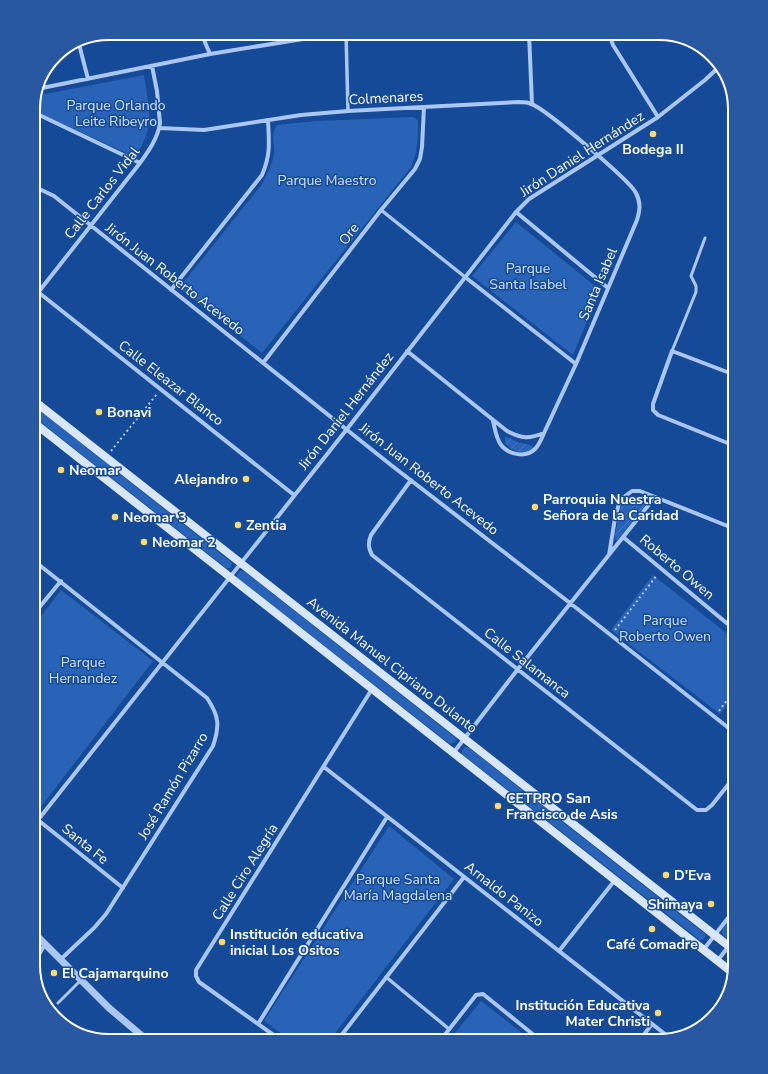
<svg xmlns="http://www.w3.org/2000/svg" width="768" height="1074" font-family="'Nunito Sans',sans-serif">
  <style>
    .green { fill: #2863b7 }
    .garden { fill: url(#garden-furrows) }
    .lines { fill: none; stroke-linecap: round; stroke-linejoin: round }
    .path { stroke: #a9c7f2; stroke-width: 2; stroke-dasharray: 2 3; stroke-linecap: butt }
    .service { stroke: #a9c7f2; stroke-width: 3 }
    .pedestrian { stroke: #a9c7f2; stroke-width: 3.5 }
    .minor { stroke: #a9c7f2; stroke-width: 4 }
    .tertiary { stroke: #a9c7f2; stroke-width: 7 }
    .secondary { stroke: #d8e6fc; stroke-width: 8 }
    .poi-dot { fill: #ffda6a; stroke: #154a99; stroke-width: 1.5 }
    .labels { text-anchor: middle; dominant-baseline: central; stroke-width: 3; stroke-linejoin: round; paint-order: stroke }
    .street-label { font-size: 14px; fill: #fff; stroke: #154a99 }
    .park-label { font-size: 14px; fill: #d0e3fd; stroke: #154a99 }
    .poi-label { font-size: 14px; font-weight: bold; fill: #fff; stroke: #154a99; text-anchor: start }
    .rim { fill: none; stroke: #fff; stroke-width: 2 }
  </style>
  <defs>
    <pattern id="garden-furrows" width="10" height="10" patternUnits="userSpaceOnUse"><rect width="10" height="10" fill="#2863b7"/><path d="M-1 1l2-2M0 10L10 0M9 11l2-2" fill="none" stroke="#487ac2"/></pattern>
  </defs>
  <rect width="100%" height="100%" fill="#154a99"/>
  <path class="green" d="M144 75C149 110 156 126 135 157L33 110 35 96Z
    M413 117 418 120C418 137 418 152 411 167L262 353 179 288 262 184C267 174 272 165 274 154 275 143 270 134 277 125L316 121Z
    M516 222 600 290 573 355 472 276Z
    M33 405 231 562 232 564 230 568H226L33 416Z
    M240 571H244L456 738C456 742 454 743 450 744L237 578V575Z
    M653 575 735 640V694L720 714 611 630Z
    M61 590 153 661 37 812 33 809V627Z
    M465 747 469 748 705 934V937L703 940H700L462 754V750Z
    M389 826 454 879 329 1041H292L264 1021Z
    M735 913C735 922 738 935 728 939L722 934V930Z
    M481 1001 531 1040 457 1041 452 1037Z"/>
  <path class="garden" d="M505 437C510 437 513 440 517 442 522 444 529 443 533 447 525 457 512 451 505 443Z
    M630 498H639L647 503 617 541 615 539V535L621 506Z"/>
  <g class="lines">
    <path class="path" d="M111 451 157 394
      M615 630 657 575
      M719 711 735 689"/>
    <path class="service" d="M652 37 656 33
      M672 351 696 292V286L691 276 705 238
      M58 1003 81 980"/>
    <path class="pedestrian" d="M346 33 348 111
      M381 210 465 277
      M386 977 449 1029"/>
    <path class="minor" d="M201 33 210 54
      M529 33 532 104
      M609 33 613 45 658 117
      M79 44 88 79
      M37 89 210 54 340 33
      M33 112 140 163
      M159 128 204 130 301 115 348 111 519 102C523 102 528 102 531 104 545 108 630 181 636 193 641 203 640 210 637 220L576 364 544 433C529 439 522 439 507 431L407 351
      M33 186 54 196 391 465 570 603 735 733
      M516 212 608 288
      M465 277 576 364
      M33 288 294 495
      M171 290 262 175C271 154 269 142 268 120
      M33 299 140 163C148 152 158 138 160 123L157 91 152 66
      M263 363 381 210 415 169 420 159 422 147 424 107
      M493 421C495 429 496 438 501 445 509 455 526 458 535 449 539 445 542 438 544 433
      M735 446 658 415 653 410V404L672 351 735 375
      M411 480 371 535C368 543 368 547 372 555L697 810H706L712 805 735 776
      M623 537 735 630
      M609 555 615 518 620 500 632 491H640L735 529
      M33 560 207 698C219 716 220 725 213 746L106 914 94 928 61 959
      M33 615 61 581
      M454 752 518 669 655 497
      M324 767 670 1038
      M33 816 123 888
      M38 820 347 429 516 212 529 199 658 117 705 80 720 66
      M704 949 735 909
      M559 951 615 880
      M718 960 735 938
      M33 965 45 944
      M258 1024 387 817
      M282 1041 199 982 196 976V970L372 689
      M337 1041 464 877
      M440 1041 476 995 483 994 535 1036 537 1041
      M639 1041 652 1024"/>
    <path class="tertiary" d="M33 932 109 1008 148 1041"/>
    <path class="secondary" d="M33 400 735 951
      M33 422 733 973"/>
  </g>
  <g class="poi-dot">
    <circle cx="653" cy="134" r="4"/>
    <circle cx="99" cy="412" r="4"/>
    <circle cx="61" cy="470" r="4"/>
    <circle cx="246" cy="479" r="4"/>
    <circle cx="535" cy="507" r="4"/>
    <circle cx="115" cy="517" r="4"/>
    <circle cx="238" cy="525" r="4"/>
    <circle cx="144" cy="542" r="4"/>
    <circle cx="498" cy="806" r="4"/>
    <circle cx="666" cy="875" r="4"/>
    <circle cx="711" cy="904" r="4"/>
    <circle cx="652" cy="929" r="4"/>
    <circle cx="222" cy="942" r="4"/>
    <circle cx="54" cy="973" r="4"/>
    <circle cx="658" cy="1013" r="4"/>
  </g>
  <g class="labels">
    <g class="street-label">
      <text transform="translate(386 98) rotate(-3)">Colmenares</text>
      <text transform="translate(582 154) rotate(-33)">Jirón Daniel Hernández</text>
      <text transform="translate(102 193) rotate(-52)">Calle Carlos Vidal</text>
      <text transform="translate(349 234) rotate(-53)">Ore</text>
      <text transform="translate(175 279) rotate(38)">Jirón Juan Roberto Acevedo</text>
      <text transform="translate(598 284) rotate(-67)">Santa Isabel</text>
      <text transform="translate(171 383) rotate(38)">Calle Eleazar Blanco</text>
      <text transform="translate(346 411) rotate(-52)">Jirón Daniel Hernández</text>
      <text transform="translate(429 479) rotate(38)">Jirón Juan Roberto Acevedo</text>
      <text transform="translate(677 567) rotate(40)">Roberto Owen</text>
      <text transform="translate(527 663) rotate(38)">Calle Salamanca</text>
      <text transform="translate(392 665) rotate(38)">Avenida Manuel Cipriano Dulanto</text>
      <text transform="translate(173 786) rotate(-59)">José Ramón Pizarro</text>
      <text transform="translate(85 844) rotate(39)">Santa Fe</text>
      <text transform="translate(245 872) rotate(-58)">Calle Ciro Alegría</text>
      <text transform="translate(504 894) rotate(38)">Arnaldo Panizo</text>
    </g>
    <g class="park-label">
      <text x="116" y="105">Parque Orlando<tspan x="116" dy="16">Leite Ribeyro</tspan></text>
      <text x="327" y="180">Parque Maestro</text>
      <text x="528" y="268">Parque<tspan x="528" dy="16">Santa Isabel</tspan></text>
      <text x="665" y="620">Parque<tspan x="665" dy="16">Roberto Owen</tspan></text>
      <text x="83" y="662">Parque<tspan x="83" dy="16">Hernandez</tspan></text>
      <text x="398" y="879">Parque Santa<tspan x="398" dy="16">María Magdalena</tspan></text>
    </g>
    <g class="poi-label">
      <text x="653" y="149" text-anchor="middle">Bodega II</text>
      <text x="107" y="412">Bonavi</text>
      <text x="69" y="470">Neomar</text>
      <text x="238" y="479" text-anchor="end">Alejandro</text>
      <text x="543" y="499">Parroquia Nuestra<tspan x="543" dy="16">Señora de la Caridad</tspan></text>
      <text x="123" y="517">Neomar 3</text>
      <text x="246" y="525">Zentia</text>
      <text x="152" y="542">Neomar 2</text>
      <text x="506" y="798">CETPRO San<tspan x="506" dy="16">Francisco de Asis</tspan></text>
      <text x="674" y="875">D'Eva</text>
      <text x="703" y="904" text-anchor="end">Shimaya</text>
      <text x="230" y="934">Institución educativa<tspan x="230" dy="16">inicial Los Ositos</tspan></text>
      <text x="652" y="944" text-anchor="middle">Café Comadre</text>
      <text x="62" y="973">El Cajamarquino</text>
      <text x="650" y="1005" text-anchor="end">Institución Educativa<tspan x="650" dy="16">Mater Christi</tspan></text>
    </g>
  </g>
  <path d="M0 0H768V1074H0ZM109 40H659A69 69 0 0 1 728 109V965A69 69 0 0 1 659 1034H109A69 69 0 0 1 40 965V109A69 69 0 0 1 109 40Z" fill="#2858a1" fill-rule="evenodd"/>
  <path class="rim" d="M109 40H659A69 69 0 0 1 728 109V965A69 69 0 0 1 659 1034H109A69 69 0 0 1 40 965V109A69 69 0 0 1 109 40Z"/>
</svg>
